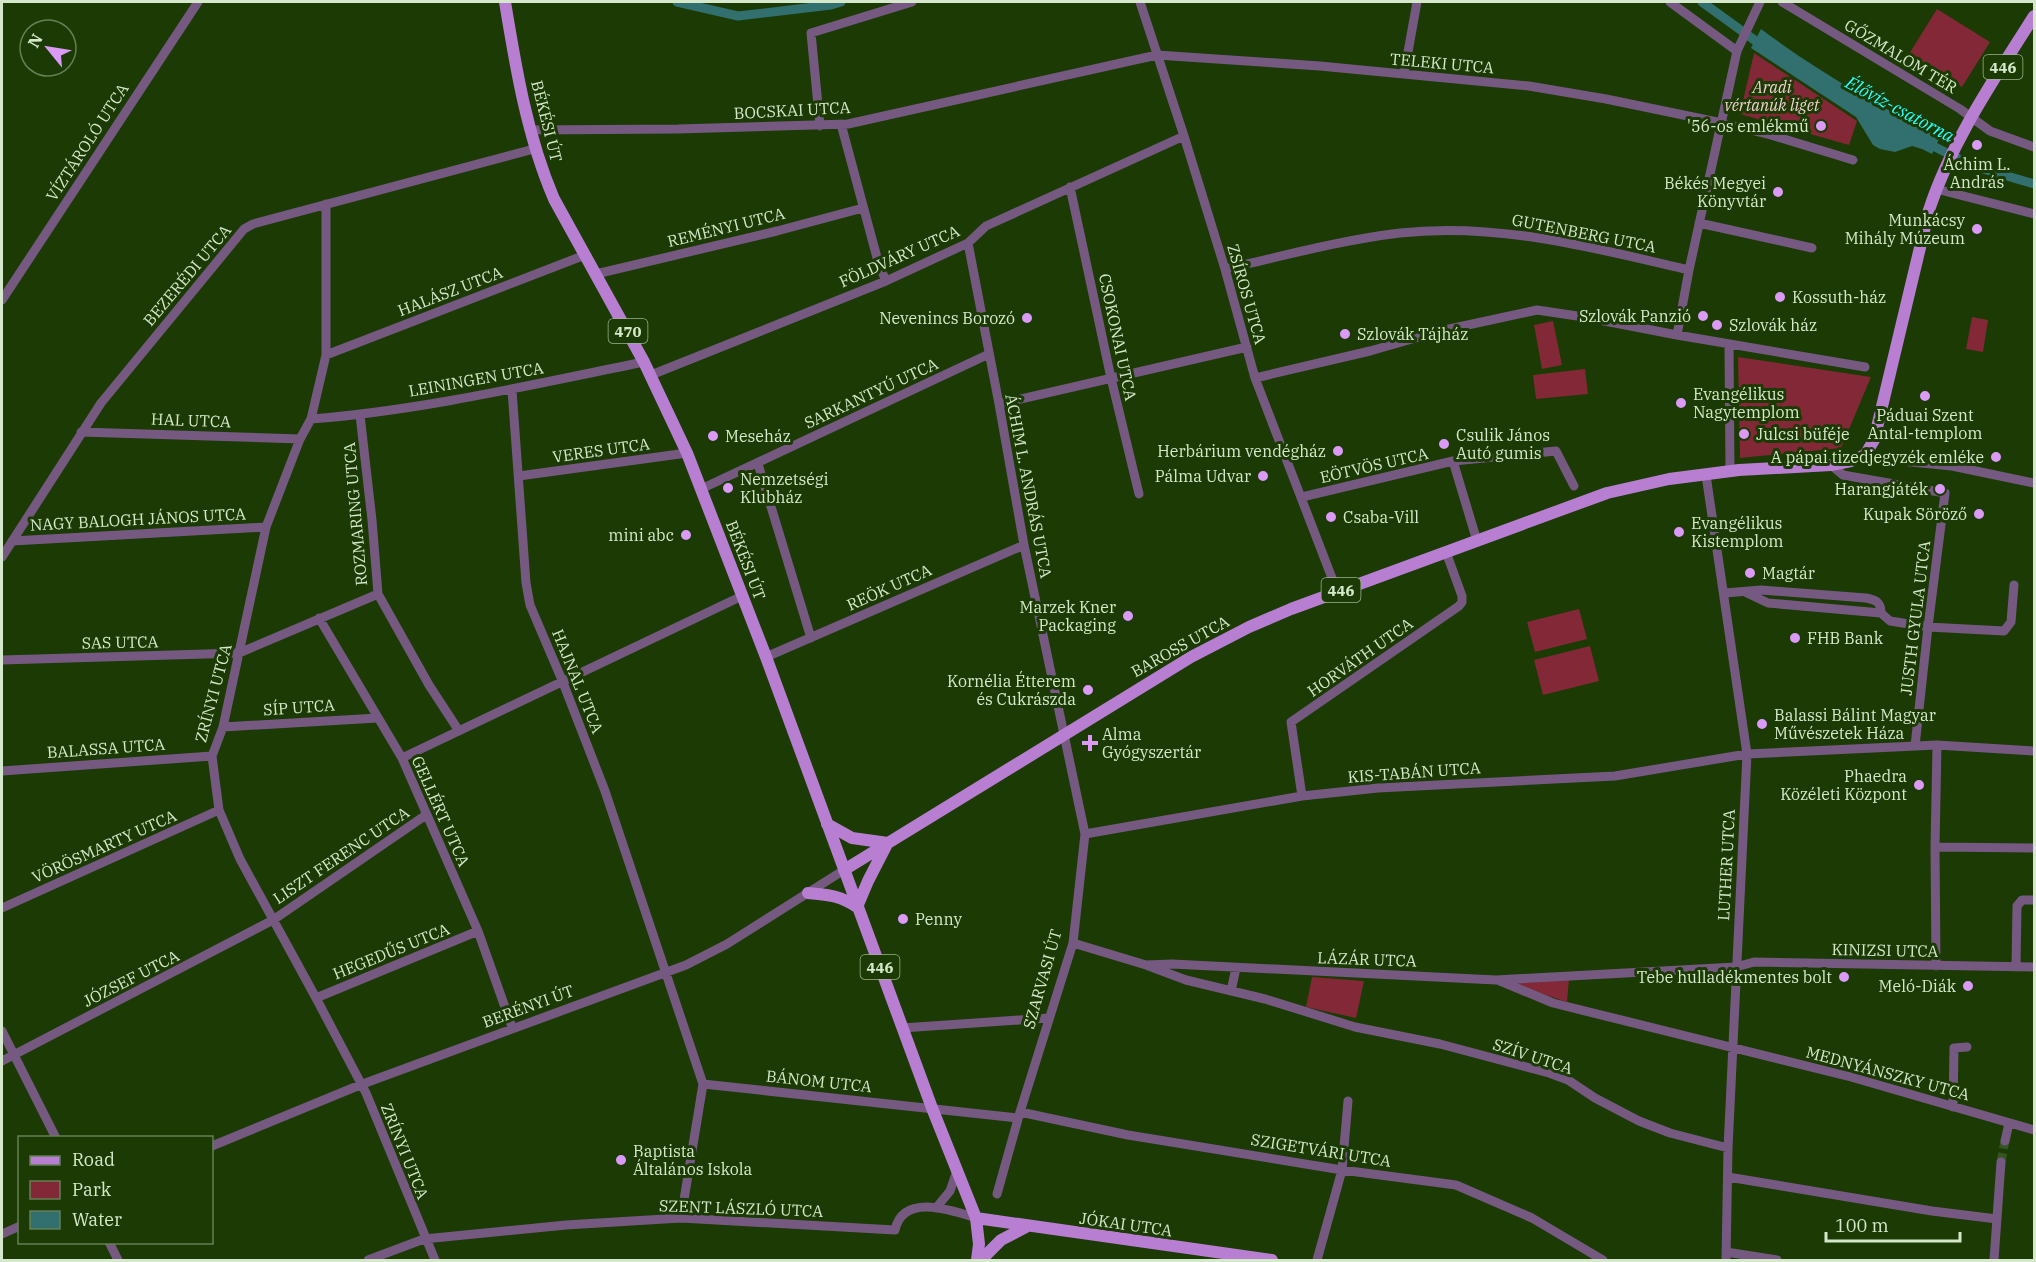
<svg xmlns="http://www.w3.org/2000/svg" width="2036" height="1262" font-family="'IBM Plex Serif',serif">
  <style>
    .green { fill: #822836 }
    .water { fill: #326f6f }
    .lines { fill: none; stroke-linecap: round; stroke-linejoin: round }
    .canal { stroke: #326f6f; stroke-width: 9 }
    .minor-tunnel { stroke: #375422; stroke-width: 9; stroke-dasharray: 9 4.5; stroke-linecap: butt }
    .minor { stroke: #755981; stroke-width: 9 }
    .major { stroke: #b87ed1; stroke-width: 12 }
    .rail { stroke: #b2c7a6; stroke-width: 3; stroke-dasharray: 8 8; stroke-linecap: butt }
    .poi-dot { fill: #da9af6; stroke: #1b3a04; stroke-width: 2 }
    .labels { text-anchor: middle; dominant-baseline: central; stroke-width: 6; stroke-linejoin: round; paint-order: stroke }
    .shield { fill: #1b3a04; stroke: #9db48f; stroke-width: 1.5 }
    .shield-label { font-size: 15px; font-weight: bold; fill: #d5e8cb }
    .street-label { font-size: 16px; fill: #d5e8cb; stroke: #1b3a04 }
    .park-label { font-size: 16px; font-style: italic; fill: #f0cfd0; stroke: #1b3a04 }
    .poi-label { font-size: 16px; fill: #d5e8cb; stroke: #1b3a04; text-anchor: end }
    .water-label { font-size: 18px; font-style: italic; fill: #28ffff; stroke: #1b3a04 }
  </style>
  <rect width="100%" height="100%" fill="#1b3a04"/>
  <path class="green" d="M1937 9 1990 42 1962 87 1909 54Z
    M1754 53 1857 121 1849 145 1740 114Z
    M1972 317 1988 320 1983 352 1966 349Z
    M1553 321 1562 365 1542 369 1534 325Z
    M1738 357 1871 377 1841 448 1740 458Z
    M1585 369 1588 394 1536 399 1533 375Z
    M1579 609 1587 639 1535 652 1527 622Z
    M1590 646 1599 681 1543 695 1534 660Z
    M1312 977 1364 981 1356 1018 1306 1007Z
    M1569 979 1567 1002 1517 985V980Z"/>
  <path class="water" d="M1761 29C1820 73 1876 104 1940 137L1932 154 1922 149 1912 146 1895 152 1880 149 1873 145 1856 117 1751 48Z"/>
  <g class="lines">
    <path class="canal" d="M677 2 738 16 831 5 841 2
      M1702 2 1764 47
      M1925 142 1973 166 2034 184"/>
    <path class="minor-tunnel" d="M2001 1162 2005 1141"/>
    <path class="minor" d="M1140 2 1184 136 1225 269 1255 378 1337 591
      M1670 2 1737 51
      M1782 2 1960 109 1990 131 2034 147
      M1404 74 1417 2
      M841 124 879 265 886 281
      M820 126 811 33 912 2
      M530 130 678 129 848 124 1157 55 1320 66 1529 86 1606 99 1722 123 1771 135 1853 160
      M1070 187 1111 378 1139 494
      M1936 189 2034 214
      M326 204V355L311 419 300 439 266 527 223 727 212 756 219 810 240 859 316 998 366 1093 435 1260
      M1699 223 1812 248
      M968 243 999 404 1024 545 1085 834 1073 943 1020 1112 997 1194
      M1225 269C1283 256 1341 240 1400 233 1498 222 1594 248 1689 270
      M596 274 777 231 863 208
      M2 300 198 2
      M1677 335 1689 270 1737 51 1760 2
      M1729 344 1730 471
      M326 355 585 255
      M651 375 886 281 968 243 986 226 1184 136
      M1255 378 1370 351 1440 331 1537 310 1584 317 1677 335 1865 367
      M512 390 526 583 530 605 562 680 605 791 703 1084 681 1218
      M999 404 1247 347
      M360 415 372 520 378 594 429 685 459 731
      M311 419C424 410 534 384 644 362
      M81 432 300 439
      M1891 460 1952 466 2034 483
      M1453 461 1556 451 1574 486
      M758 464 811 638
      M1831 465 1843 475 1945 493 1928 627 1915 746
      M1706 475 1747 754 1728 1148 1726 1260
      M519 476 687 453
      M701 489 989 354
      M1302 497 1453 461 1477 541
      M12 541 266 527
      M2 557 101 403 244 229 253 224 534 149
      M1725 593 1761 590 1866 598C1876 600 1881 602 1881 613L1890 621 1928 627 2004 631 2011 622 2014 585
      M1747 593 1768 603 1881 613
      M319 618 402 758 478 931 512 1027
      M766 657 1024 545
      M2 660 239 653 378 594
      M223 727 378 718
      M402 758 742 596
      M2 771 212 756
      M1302 796 1291 722 1459 606 1462 602V596L1446 552
      M1085 834 1302 796 1378 788 1615 776 1747 754 1937 745 2034 751
      M1935 847 2034 848
      M2 908 219 810
      M1073 943 1146 965 1186 980 1265 999 1355 1027 1440 1044 1549 1073 1568 1080 1595 1098 1639 1121 1670 1133 1728 1148
      M1146 965 1172 964 1496 980 1736 967 1754 962 2034 967
      M1936 966 1935 847 1937 745
      M2016 967 2017 906 2022 900H2034
      M1500 981 1553 1003 1851 1077 2034 1130
      M1231 991 1236 968
      M316 998 478 931
      M902 1028 1049 1018
      M2 1031 56 1138
      M2 1061 273 920 426 815
      M703 1084 1018 1118
      M1953 1107 1954 1048 1967 1047
      M1020 1112 1128 1135 1342 1170 1456 1185 1532 1218 1603 1260
      M2005 1141 2009 1123
      M212 1146 360 1085 686 965 727 944 844 870
      M1728 1177 1932 1211 1997 1219
      M936 1208 950 1191 957 1171
      M2 1234 20 1226
      M109 1242 118 1260
      M1726 1252 1777 1260
      M368 1260 424 1239 566 1225 681 1218 895 1230C903 1193 951 1210 976 1218
      M1317 1260 1342 1170 1348 1101
      M1994 1260 2001 1162"/>
    <path class="major" d="M505 2C516 69 527 136 554 199L644 362 687 453 766 657 932 1108 976 1218 979 1244 977 1260
      M827 824 852 838 888 843
      M844 870 1191 657 1249 627 1291 609 1607 493 1669 479 1739 470 1831 465 1851 461 1865 455 1874 440 1929 210C1952 140 1995 78 2034 16
      M808 893C828 895 839 895 857 907
      M857 907 868 881 887 844
      M976 1218 1272 1260
      M981 1260 1001 1240 1026 1227"/>
    <path class="rail" d="M1879 98 1911 117"/>
  </g>
  <g class="poi-dot">
    <circle cx="1821" cy="126" r="6"/>
    <circle cx="1977" cy="145" r="6"/>
    <circle cx="1778" cy="192" r="6"/>
    <circle cx="1977" cy="229" r="6"/>
    <circle cx="1780" cy="297" r="6"/>
    <circle cx="1703" cy="316" r="6"/>
    <circle cx="1027" cy="318" r="6"/>
    <circle cx="1717" cy="325" r="6"/>
    <circle cx="1345" cy="334" r="6"/>
    <circle cx="1925" cy="396" r="6"/>
    <circle cx="1681" cy="403" r="6"/>
    <circle cx="1744" cy="434" r="6"/>
    <circle cx="713" cy="436" r="6"/>
    <circle cx="1444" cy="444" r="6"/>
    <circle cx="1338" cy="451" r="6"/>
    <circle cx="1996" cy="457" r="6"/>
    <circle cx="1263" cy="476" r="6"/>
    <circle cx="728" cy="488" r="6"/>
    <circle cx="1940" cy="489" r="6"/>
    <circle cx="1979" cy="514" r="6"/>
    <circle cx="1331" cy="517" r="6"/>
    <circle cx="1679" cy="532" r="6"/>
    <circle cx="686" cy="535" r="6"/>
    <circle cx="1750" cy="573" r="6"/>
    <circle cx="1128" cy="616" r="6"/>
    <circle cx="1795" cy="638" r="6"/>
    <circle cx="1088" cy="690" r="6"/>
    <circle cx="1762" cy="724" r="6"/>
    <path d="M1087 734h6v6h6v6h-6v6h-6v-6h-6v-6h6z"/>
    <circle cx="1919" cy="785" r="6"/>
    <circle cx="903" cy="919" r="6"/>
    <circle cx="1844" cy="977" r="6"/>
    <circle cx="1968" cy="986" r="6"/>
    <circle cx="621" cy="1160" r="6"/>
  </g>
  <g class="labels">
    <g class="shield">
      <rect x="1983.5" y="55" width="39" height="24" rx="4.5"/>
      <rect x="608.5" y="319" width="39" height="24" rx="4.5"/>
      <rect x="1321.5" y="578" width="39" height="24" rx="4.5"/>
      <rect x="860.5" y="955" width="39" height="24" rx="4.5"/>
    </g>
    <g class="shield-label">
      <text x="2003" y="67">446</text>
      <text x="628" y="331">470</text>
      <text x="1341" y="590">446</text>
      <text x="880" y="967">446</text>
    </g>
    <g class="street-label">
      <text transform="translate(1901 56) rotate(31)">GŐZMALOM TÉR</text>
      <text transform="translate(1442 63) rotate(5)">TELEKI UTCA</text>
      <text transform="translate(792 110) rotate(-3)">BOCSKAI UTCA</text>
      <text transform="translate(547 121) rotate(76)">BÉKÉSI ÚT</text>
      <text transform="translate(87 142) rotate(-57)">VÍZTÁROLÓ UTCA</text>
      <text transform="translate(726 227) rotate(-14)">REMÉNYI UTCA</text>
      <text transform="translate(1584 233) rotate(11)">GUTENBERG UTCA</text>
      <text transform="translate(899 256) rotate(-24)">FÖLDVÁRY UTCA</text>
      <text transform="translate(187 275) rotate(-50)">BEZERÉDI UTCA</text>
      <text transform="translate(450 291) rotate(-21)">HALÁSZ UTCA</text>
      <text transform="translate(1247 294) rotate(74)">ZSÍROS UTCA</text>
      <text transform="translate(1118 337) rotate(78)">CSOKONAI UTCA</text>
      <text transform="translate(476 379) rotate(-10)">LEININGEN UTCA</text>
      <text transform="translate(871 393) rotate(-25)">SARKANTYÚ UTCA</text>
      <text transform="translate(191 420) rotate(2)">HAL UTCA</text>
      <text transform="translate(601 450) rotate(-8)">VERES UTCA</text>
      <text transform="translate(1374 465) rotate(-13)">EÖTVÖS UTCA</text>
      <text transform="translate(1029 486) rotate(79)">ÁCHIM L. ANDRÁS UTCA</text>
      <text transform="translate(355 514) rotate(-95)">ROZMARING UTCA</text>
      <text transform="translate(138 519) rotate(-3)">NAGY BALOGH JÁNOS UTCA</text>
      <text transform="translate(746 560) rotate(69)">BÉKÉSI ÚT</text>
      <text transform="translate(889 587) rotate(-24)">REÖK UTCA</text>
      <text transform="translate(1915 618) rotate(-83)">JUSTH GYULA UTCA</text>
      <text transform="translate(120 642) rotate(-1)">SAS UTCA</text>
      <text transform="translate(1180 646) rotate(-29)">BAROSS UTCA</text>
      <text transform="translate(1360 657) rotate(-35)">HORVÁTH UTCA</text>
      <text transform="translate(578 681) rotate(68)">HAJNAL UTCA</text>
      <text transform="translate(213 693) rotate(-75)">ZRÍNYI UTCA</text>
      <text transform="translate(299 707) rotate(-4)">SÍP UTCA</text>
      <text transform="translate(106 748) rotate(-4)">BALASSA UTCA</text>
      <text transform="translate(1414 772) rotate(-4)">KIS-TABÁN UTCA</text>
      <text transform="translate(441 811) rotate(66)">GELLÉRT UTCA</text>
      <text transform="translate(104 846) rotate(-24)">VÖRÖSMARTY UTCA</text>
      <text transform="translate(341 855) rotate(-34)">LISZT FERENC UTCA</text>
      <text transform="translate(1726 865) rotate(-87)">LUTHER UTCA</text>
      <text transform="translate(1885 950) rotate(1)">KINIZSI UTCA</text>
      <text transform="translate(391 951) rotate(-22)">HEGEDŰS UTCA</text>
      <text transform="translate(1367 959) rotate(2)">LÁZÁR UTCA</text>
      <text transform="translate(131 978) rotate(-27)">JÓZSEF UTCA</text>
      <text transform="translate(1042 979) rotate(-74)">SZARVASI ÚT</text>
      <text transform="translate(528 1006) rotate(-20)">BERÉNYI ÚT</text>
      <text transform="translate(1533 1056) rotate(18)">SZÍV UTCA</text>
      <text transform="translate(1888 1073) rotate(15)">MEDNYÁNSZKY UTCA</text>
      <text transform="translate(819 1081) rotate(6)">BÁNOM UTCA</text>
      <text transform="translate(1321 1150) rotate(9)">SZIGETVÁRI UTCA</text>
      <text transform="translate(405 1151) rotate(68)">ZRÍNYI UTCA</text>
      <text transform="translate(741 1208) rotate(2)">SZENT LÁSZLÓ UTCA</text>
      <text transform="translate(1126 1224) rotate(8)">JÓKAI UTCA</text>
    </g>
    <g class="park-label">
      <text x="1772" y="87">Aradi<tspan x="1772" dy="18">vértanúk liget</tspan></text>
    </g>
    <g class="poi-label">
      <text x="1809" y="126">'56-os emlékmű</text>
      <text x="1977" y="164" text-anchor="middle">Áchim L.<tspan x="1977" dy="18">András</tspan></text>
      <text x="1766" y="183">Békés Megyei<tspan x="1766" dy="18">Könyvtár</tspan></text>
      <text x="1965" y="220">Munkácsy<tspan x="1965" dy="18">Mihály Múzeum</tspan></text>
      <text x="1792" y="297" text-anchor="start">Kossuth-ház</text>
      <text x="1691" y="316">Szlovák Panzió</text>
      <text x="1015" y="318">Nevenincs Borozó</text>
      <text x="1729" y="325" text-anchor="start">Szlovák ház</text>
      <text x="1357" y="334" text-anchor="start">Szlovák Tájház</text>
      <text x="1693" y="394" text-anchor="start">Evangélikus<tspan x="1693" dy="18">Nagytemplom</tspan></text>
      <text x="1925" y="415" text-anchor="middle">Páduai Szent<tspan x="1925" dy="18">Antal-templom</tspan></text>
      <text x="1756" y="434" text-anchor="start">Julcsi büféje</text>
      <text x="1456" y="435" text-anchor="start">Csulik János<tspan x="1456" dy="18">Autó gumis</tspan></text>
      <text x="725" y="436" text-anchor="start">Meseház</text>
      <text x="1326" y="451">Herbárium vendégház</text>
      <text x="1984" y="457">A pápai tizedjegyzék emléke</text>
      <text x="1251" y="476">Pálma Udvar</text>
      <text x="740" y="479" text-anchor="start">Nemzetségi<tspan x="740" dy="18">Klubház</tspan></text>
      <text x="1928" y="489">Harangjáték</text>
      <text x="1967" y="514">Kupak Söröző</text>
      <text x="1343" y="517" text-anchor="start">Csaba-Vill</text>
      <text x="1691" y="523" text-anchor="start">Evangélikus<tspan x="1691" dy="18">Kistemplom</tspan></text>
      <text x="674" y="535">mini abc</text>
      <text x="1762" y="573" text-anchor="start">Magtár</text>
      <text x="1116" y="607">Marzek Kner<tspan x="1116" dy="18">Packaging</tspan></text>
      <text x="1807" y="638" text-anchor="start">FHB Bank</text>
      <text x="1076" y="681">Kornélia Étterem<tspan x="1076" dy="18">és Cukrászda</tspan></text>
      <text x="1774" y="715" text-anchor="start">Balassi Bálint Magyar<tspan x="1774" dy="18">Művészetek Háza</tspan></text>
      <text x="1102" y="734" text-anchor="start">Alma<tspan x="1102" dy="18">Gyógyszertár</tspan></text>
      <text x="1907" y="776">Phaedra<tspan x="1907" dy="18">Közéleti Központ</tspan></text>
      <text x="915" y="919" text-anchor="start">Penny</text>
      <text x="1832" y="977">Tebe hulladékmentes bolt</text>
      <text x="1956" y="986">Meló-Diák</text>
      <text x="633" y="1151" text-anchor="start">Baptista<tspan x="633" dy="18">Általános Iskola</tspan></text>
    </g>
    <g class="water-label">
      <text transform="translate(1900 109) rotate(28)">Élővíz-csatorna</text>
    </g>
  </g>
  <rect width="2036" height="1262" fill="none" stroke="#d5e8cb" stroke-width="6"/>
  <rect x="18" y="1136" width="195" height="108" fill="#1b3a04" stroke="#658054" stroke-width="1.5"/>
  <rect x="30" y="1156" width="30" height="9" fill="#b87ed1" stroke="#658054" stroke-width="1.5"/>
  <text x="72" y="1166" font-size="18" fill="#d5e8cb">Road</text>
  <rect x="30" y="1181" width="30" height="18" fill="#822836" stroke="#658054" stroke-width="1.5"/>
  <text x="72" y="1196" font-size="18" fill="#d5e8cb">Park</text>
  <rect x="30" y="1211" width="30" height="18" fill="#326f6f" stroke="#658054" stroke-width="1.5"/>
  <text x="72" y="1226" font-size="18" fill="#d5e8cb">Water</text>
  <g transform="translate(48 48) rotate(300)"><circle r="28" fill="#1b3a04" stroke="#658054" stroke-width="1.5"/>
  <path d="M0-4.5L10 22L0 15L-10 22Z" fill="#da9af6"/>
  <text y="-9" font-size="16" font-weight="bold" text-anchor="middle" fill="#d5e8cb">N</text>
  </g>
  <path d="M1826 1232v9h134v-9" fill="none" stroke="#d5e8cb" stroke-width="3"/>
  <text x="1835" y="1232" font-size="18" fill="#d5e8cb" stroke="#1b3a04" stroke-width="4.5" paint-order="stroke">100 m</text>
</svg>
